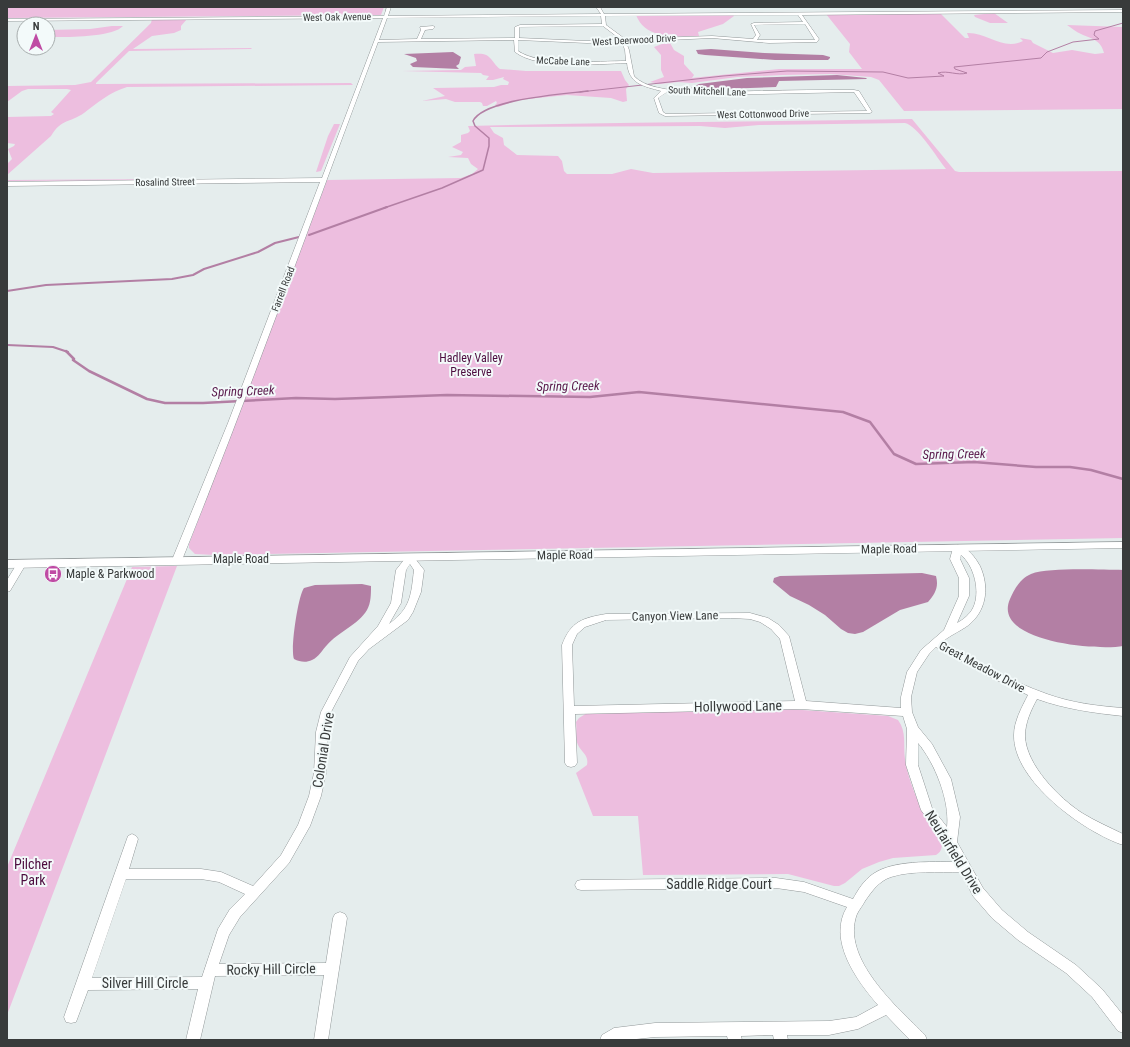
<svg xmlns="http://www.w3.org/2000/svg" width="1130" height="1047" font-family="'Roboto Condensed',sans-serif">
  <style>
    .green { fill: #edbedf; fill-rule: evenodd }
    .water { fill: #b37fa4 }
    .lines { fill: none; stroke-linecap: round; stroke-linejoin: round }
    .stream-far3 { stroke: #b37fa4; stroke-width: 1 }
    .stream-far2 { stroke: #b37fa4; stroke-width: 1.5 }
    .stream-far1 { stroke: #b37fa4; stroke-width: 2 }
    .stream { stroke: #b37fa4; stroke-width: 2.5 }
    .minor-casing { stroke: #929899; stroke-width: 1 }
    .major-casing { stroke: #929899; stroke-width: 1 }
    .minor { fill: #fff; fill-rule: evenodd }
    .major { fill: #fff; fill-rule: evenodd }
    .labels { text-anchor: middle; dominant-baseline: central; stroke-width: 4; stroke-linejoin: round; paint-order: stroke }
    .far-street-label { font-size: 10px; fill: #383b3b; stroke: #f3fafa }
    .park-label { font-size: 12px; fill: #4d0c3f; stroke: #f3fafa }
    .street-label { font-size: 12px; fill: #383b3b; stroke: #f3fafa }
    .poi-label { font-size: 12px; fill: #383b3b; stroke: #f3fafa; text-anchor: start }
    .water-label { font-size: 13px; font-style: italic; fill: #5a1a4c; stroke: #f3fafa }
    .near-street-label { font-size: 14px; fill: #383b3b; stroke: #f3fafa }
    .near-park-label { font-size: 14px; fill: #4d0c3f; stroke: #f3fafa }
  </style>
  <rect width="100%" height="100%" fill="#e5eded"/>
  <path class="green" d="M7 7H384L381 15 7 18Z
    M994 13 1008 23H990L975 17 974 15Z
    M733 14 734 16 723 24 698 32 699 36 659 37V34C648 32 640 25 636 15Z
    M826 14H941L965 38H969L967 33C987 32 1003 51 1023 41L1020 38 1031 40 1033 43 1053 53 1072 50 1095 54 1104 53C1101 40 1092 39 1081 34 1076 32 1072 28 1067 25L1123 27V109L904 111 879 80 871 77 830 74 783 75 737 77 692 83 678 82 660 84 650 82 664 77 661 70V55L654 47 662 44 661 41H669L674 50 684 56V64L694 75 692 78 779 69H862L849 52 850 44Z
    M152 19H187L181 26V30L174 33 152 36 133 49 252 48 251 49 129 51 96 83V84L351 83 353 85 127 87C110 92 97 103 84 113 70 123 62 118 51 136L7 175V164L12 159 8 149 14 146 15 144 7 143V117L51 116 54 114 51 112 53 110 71 90 67 89H28L22 91 7 102V86L75 85 91 82 151 23Z
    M112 26H123C112 38 64 37 48 37V30L90 29Z
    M474 54C492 52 490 61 500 69L526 71H621L625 80 629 85 626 89 627 101 623 102 611 98 567 95 518 100 498 107 495 105 497 103 496 101 487 106H483L482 103 480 102H455L446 99 422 101 445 96 433 88H435L494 87 501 85H508L509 82 503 79 504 77 493 80H486L489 76 483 75 481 73 402 71 461 70 465 67 476 66Z
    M912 119 955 171 959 172 1123 171V538L214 555 195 554 189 548V544L327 180 461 178 472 174 478 169 471 164 468 158 448 157 461 155 463 152 452 147 461 142V135L468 133 470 131 468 126C616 122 764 122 912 119ZM905 123C917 125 938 159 946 169L653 173 631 169 612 174H567L564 171 562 161 558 156 517 155 504 145 503 138 494 133 490 127 700 126 725 128 759 125Z
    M334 124H340L321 171 316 172 328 136Z
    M183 179 182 180 7 181V180Z
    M176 566H177L7 1015V867L132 567Z
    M788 709 888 716 898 720C907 732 903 745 905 759 907 773 913 790 919 803 925 815 954 845 936 855L893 858 879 862 862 869 845 883 839 886H834L788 874 643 875 638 816H593L576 773 587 765C589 755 582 753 578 745 575 739 577 729 576 722L579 718 587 713Z"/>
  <path class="water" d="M711 49 764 53 823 55 830 57V58L828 60H775L705 55 698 54 696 50Z
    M453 52 461 57 459 64 456 66 459 69 413 67 410 64 417 61 416 58 404 54Z
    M837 75 866 78 867 79 779 81 776 87 694 90 691 88 699 84 747 78Z
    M1123 570V646C1098 651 991 642 1010 599 1015 588 1020 579 1031 574 1050 567 1101 570 1123 570Z
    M922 573 936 576C939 587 935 594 928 602L900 610 863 632 855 634 848 633 841 629 825 615 809 605 790 596 773 582 774 578 780 576Z
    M362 584 371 586C371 594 371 603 367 610 358 625 338 632 327 645 322 650 319 657 312 660 306 663 300 662 294 659 290 650 298 596 304 588L315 585Z"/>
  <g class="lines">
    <path class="stream-far3" d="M580 92 723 76 787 71 883 72 908 78 944 76 938 73C948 70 957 76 967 73L955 69 954 67 1041 58 1047 52 1073 42 1099 39 1094 35 1095 31 1123 23"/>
    <path class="stream-far2" d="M384 208 442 188 483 170 489 146V138L475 126 473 121C484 99 564 94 588 91"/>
    <path class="stream-far1" d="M309 235 387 207
      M7 291 46 285 172 279 193 275 204 269 258 252 275 243 299 237
      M7 345 53 347 68 352"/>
    <path class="stream" d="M66 351 74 359 73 360 89 371 147 399 165 403H203L296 398 335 399 447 395 590 397 639 392 843 412 870 422 894 454 916 464 974 462 1036 467H1070L1091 470 1123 479"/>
    <defs>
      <path id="minor" d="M387 7H391L388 16 601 14 596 7H600L604 14 1123 10V12L802 15 819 39 817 42 769 43 712 38 626 42 629 50 634 76C653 98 731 91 759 91 791 90 822 90 854 90L859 91 872 112 870 113 665 116 659 113 654 98 661 91C643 86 629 84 627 63 596 64 539 70 515 52L514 40 378 42C313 215 251 389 182 560L180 562H174L172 560 228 423 320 182 7 186V182L322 178 383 18 7 21V19L384 16ZM798 15 803 22 754 23 751 24 756 35 753 39 712 36 625 39 606 25 605 16ZM601 16 602 24 520 25 515 27V38L421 39 425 30 433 29 435 27 433 26 420 27 421 30 417 39 379 40 387 18ZM805 24 815 40H757L760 35 754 25ZM603 26 620 39 587 41 519 38V28L520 27ZM518 40 587 43 622 42 625 50 626 61C598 61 541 67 518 51ZM667 92 713 95 854 92 867 111 666 114 663 112 658 98Z
        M958 545C968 548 975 557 980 566 989 586 987 608 971 623 965 629 950 635 942 642 976 661 1010 681 1047 694 1072 703 1097 706 1123 708V716C1094 713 1065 709 1037 699 1031 710 1025 723 1025 736 1026 765 1059 798 1082 813 1095 821 1109 827 1123 834V845C1084 832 1013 781 1014 735 1014 721 1022 707 1028 695L992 678 936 647 929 654 917 672 911 697 912 712 918 727 932 744 951 779 960 817 957 842 983 888 1002 910 1028 932 1076 965 1102 989 1123 1015V1033L1118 1031 1092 997 1066 973 1018 940 992 918 973 896 961 872C938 873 913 870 891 877 879 881 872 891 865 901 863 905 859 910 857 914 840 958 898 1008 925 1035L927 1040H910L886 1015 858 1029 829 1035H787L788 1040H774L773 1035 741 1036 742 1040H728L727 1036 655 1037 627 1040H600L602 1035 614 1028 655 1023 829 1021 856 1017 878 1005C857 981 827 940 847 907L804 892 776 888 581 890 577 889 575 885 577 881 581 880 776 878 804 882 853 899C858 890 864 880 873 874 893 860 931 862 956 862L947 845 921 810 906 765 907 729 903 716 801 709 575 714 577 763 575 766 571 767 567 766 565 763 562 645C571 621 583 618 606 614L750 613 768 618 779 625 789 636 806 701 901 708V697L907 672 921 650 944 630 959 596V578L950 559 953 548ZM961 555C974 565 981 592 973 608 970 614 963 620 957 623L969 596V578L960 559ZM731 618 750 619 760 622 771 629 780 639 795 701 574 706 572 645 577 634 585 627 606 620ZM918 743C935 763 950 801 947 827L932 808 918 765Z
        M410 555 413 556 424 570 421 592 413 612 408 620 369 649 358 661 331 712 328 732 326 773 321 796 310 826 289 863 240 917 229 935 219 964 326 963 333 918 335 914 340 912 345 914 347 918 328 1040H314L324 975 215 976 200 1040H186L198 989 88 990 76 1022 71 1023 66 1022 64 1017 128 836 132 834 136 836 138 839 129 869H201L221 872 253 886 281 855 298 825 309 796 314 773 316 732 321 712 350 657 378 626 391 603 396 570 407 556ZM410 564 414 570C411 595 411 608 389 624L401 603 406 570ZM126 879H201L219 882 245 894 230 909 218 929 202 977 92 978Z
        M21 561 26 564 10 591 7 592V580L18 562Z"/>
      <path id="major" d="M1123 542V548L7 568V560Z"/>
    </defs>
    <use href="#minor" class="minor-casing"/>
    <use href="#major" class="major-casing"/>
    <use href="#minor" class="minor"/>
    <use href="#major" class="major"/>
  </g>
  <defs>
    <symbol id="bus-disc" viewBox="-11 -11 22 22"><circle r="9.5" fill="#bf4ba4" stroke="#f3fafa"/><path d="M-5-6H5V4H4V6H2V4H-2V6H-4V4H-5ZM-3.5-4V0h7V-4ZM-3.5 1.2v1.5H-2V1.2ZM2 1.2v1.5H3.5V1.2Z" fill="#fff"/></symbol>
  </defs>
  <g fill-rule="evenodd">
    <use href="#bus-disc" x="43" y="564" width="20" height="20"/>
  </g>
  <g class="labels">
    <g class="far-street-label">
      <text transform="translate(337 17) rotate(-1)">West Oak Avenue</text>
      <text transform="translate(634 40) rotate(-3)">West Deerwood Drive</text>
      <text transform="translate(563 61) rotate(2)">McCabe Lane</text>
      <text transform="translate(707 91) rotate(2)">South Mitchell Lane</text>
      <text transform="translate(763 114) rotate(-1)">West Cottonwood Drive</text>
      <text transform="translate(165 182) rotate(-1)">Rosalind Street</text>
      <text transform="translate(283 289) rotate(-69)">Farrell Road</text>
    </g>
    <g class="park-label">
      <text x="471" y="358">Hadley Valley<tspan x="471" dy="14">Preserve</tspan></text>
    </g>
    <g class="street-label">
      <text transform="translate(889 549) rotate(-1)">Maple Road</text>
      <text transform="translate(565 555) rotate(-1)">Maple Road</text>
      <text x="241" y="559">Maple Road</text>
      <text transform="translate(675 616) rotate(-1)">Canyon View Lane</text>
      <text transform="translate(982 667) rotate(28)">Great Meadow Drive</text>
    </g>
    <g class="poi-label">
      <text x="66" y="574">Maple &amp; Parkwood</text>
    </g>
    <g class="water-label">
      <text transform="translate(568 386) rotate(-1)">Spring Creek</text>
      <text transform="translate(243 391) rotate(-2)">Spring Creek</text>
      <text transform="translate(954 454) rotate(-1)">Spring Creek</text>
    </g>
    <g class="near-street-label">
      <text transform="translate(738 706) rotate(-1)">Hollywood Lane</text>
      <text transform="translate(323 750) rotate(-81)">Colonial Drive</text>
      <text transform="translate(954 852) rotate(58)">Neufairfield Drive</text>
      <text x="719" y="884">Saddle Ridge Court</text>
      <text transform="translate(271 969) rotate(-1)">Rocky Hill Circle</text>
      <text x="145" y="983">Silver Hill Circle</text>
    </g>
    <g class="near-park-label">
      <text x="33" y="864">Pilcher<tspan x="33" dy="16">Park</tspan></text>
    </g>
  </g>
  <rect width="1130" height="1047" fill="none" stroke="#383b3b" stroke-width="16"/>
  <g transform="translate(36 36)"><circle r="19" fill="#f3fafa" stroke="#a8aeae"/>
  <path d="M0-3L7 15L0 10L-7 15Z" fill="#bf4ba4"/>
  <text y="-6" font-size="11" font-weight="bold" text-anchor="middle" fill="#383b3b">N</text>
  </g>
</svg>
